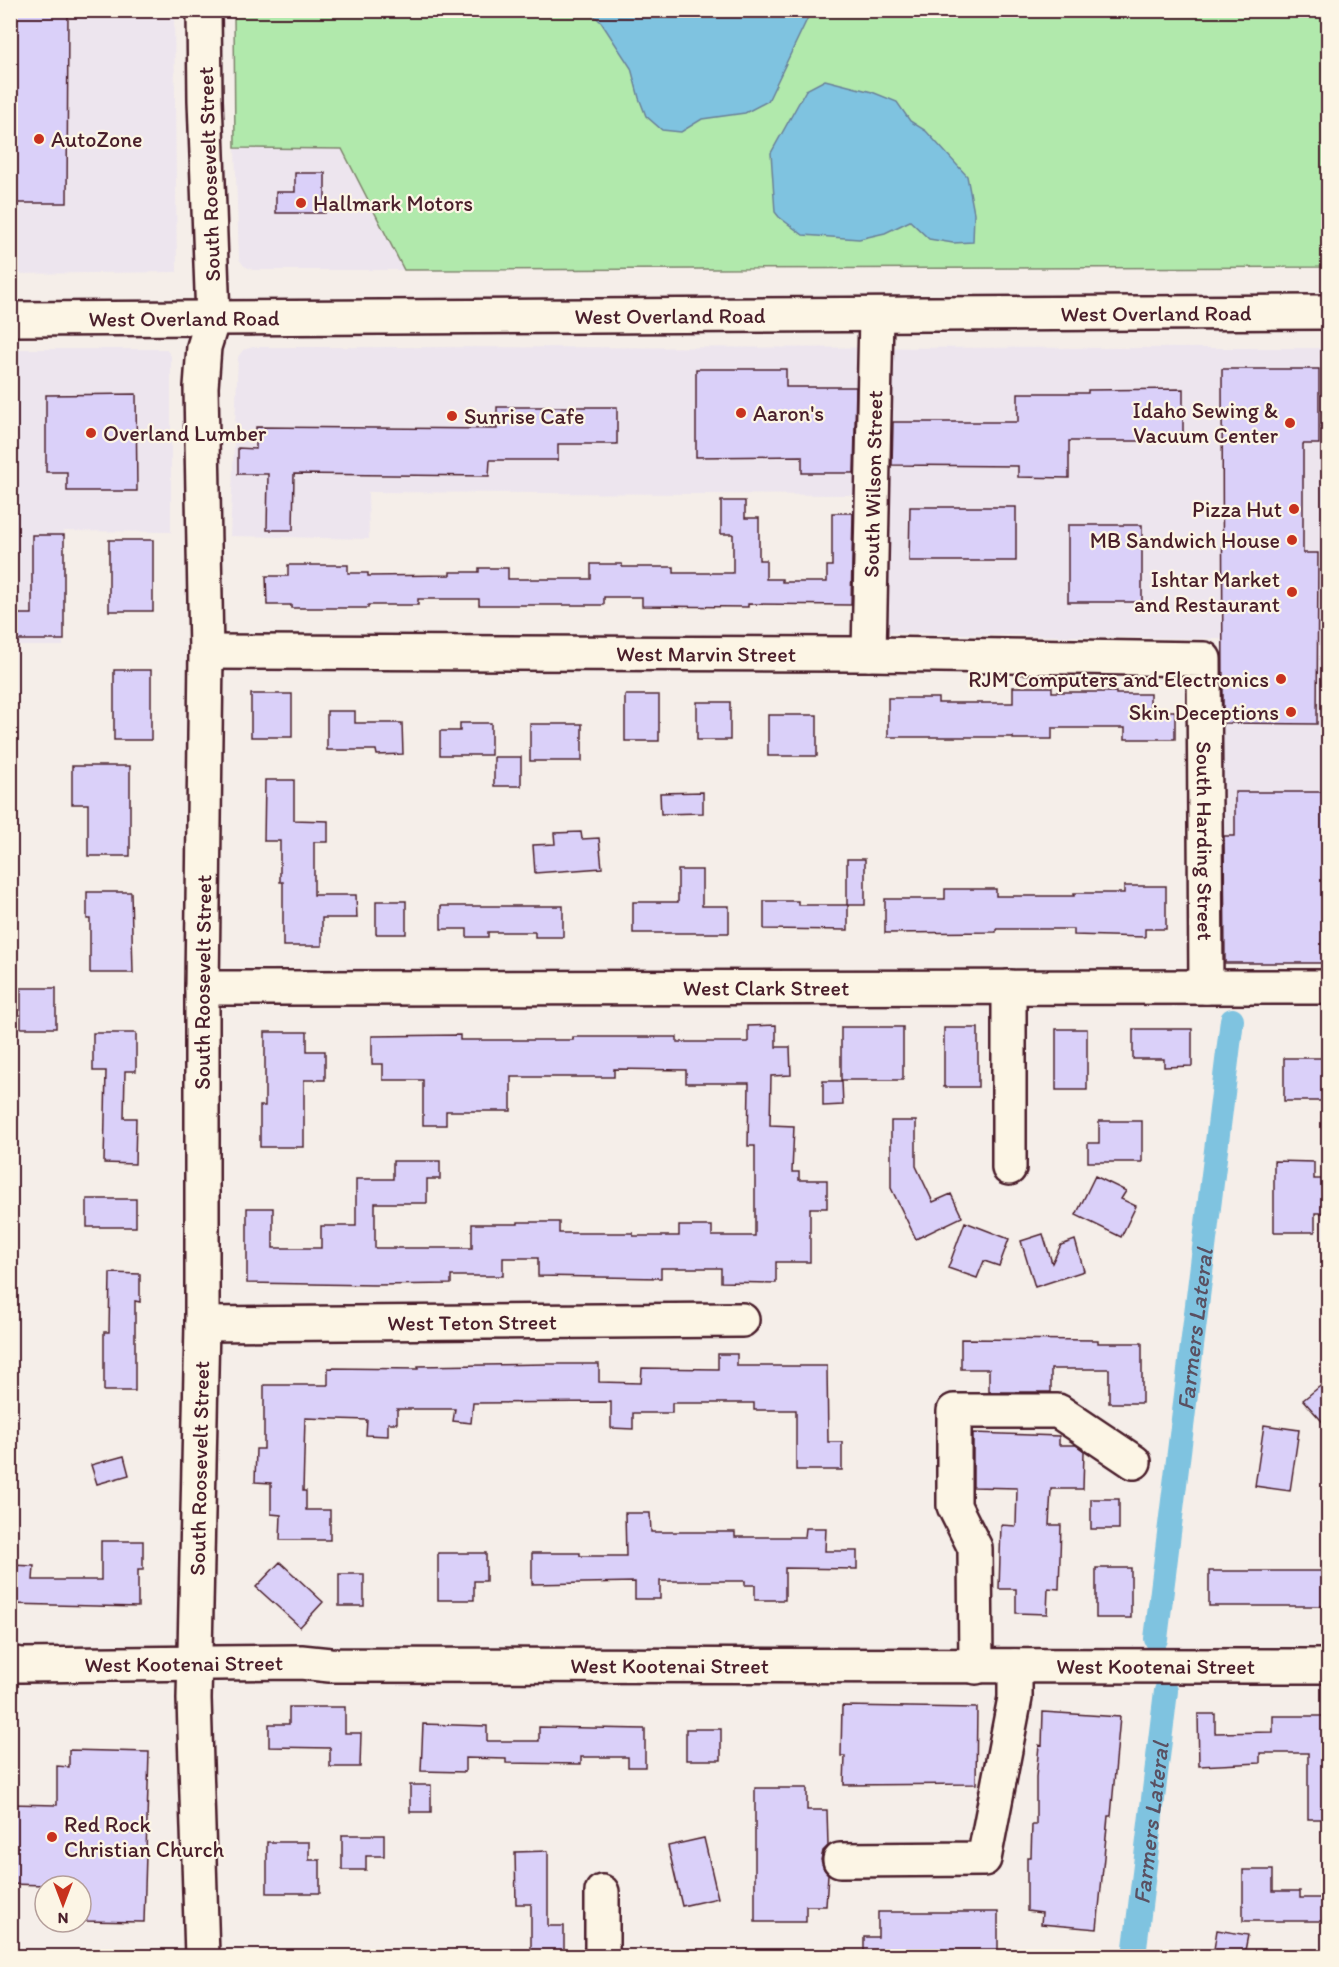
<svg xmlns="http://www.w3.org/2000/svg" width="1339" height="1967" font-family="Itim,sans-serif">
  <style>
    .built { fill: #ede5ee }
    .green { fill: #b1e9ac; stroke: #7e846c; stroke-width: 1.5 }
    .water { fill: #7fc3e0; stroke: #6a8198; stroke-width: 1.5 }
    .lines { fill: none; stroke-linecap: round; stroke-linejoin: round }
    .canal { stroke: #7fc3e0; stroke-width: 24 }
    .building { fill: #dad0f9; stroke: #4a1f2b; stroke-width: 1.5 }
    .minor-casing { stroke: #4a1f2b; stroke-width: 38 }
    .major-casing { stroke: #4a1f2b; stroke-width: 38 }
    .minor { stroke: #fcf5e5; stroke-width: 33 }
    .major { stroke: #fcf5e5; stroke-width: 33 }
    .poi-dot { fill: #c8321e; stroke: #fcf5e5; stroke-width: 2 }
    .labels { text-anchor: middle; dominant-baseline: central; stroke-width: 4.5; stroke-linejoin: round; paint-order: stroke }
    .poi-label { font-size: 22px; fill: #4a1f2b; stroke: #fcf5e5; text-anchor: start }
    .street-label { font-size: 22px; fill: #4a1f2b; stroke: #fcf5e5 }
    .water-label { font-size: 24px; font-style: italic; fill: #5a5061; stroke: #fcf5e5 }
  </style>
  <rect width="100%" height="100%" fill="#f5eee9"/>
  <filter id="ink" filterUnits="userSpaceOnUse"><feTurbulence type="fractalNoise" baseFrequency=".0167" numOctaves="2"/><feDisplacementMap in="SourceGraphic" scale="12" xChannelSelector="R" yChannelSelector="G"/><feConvolveMatrix kernelMatrix="1 2 1 2 8 2 1 2 1" color-interpolation-filters="sRGB"/></filter>
  <g filter="url(#ink)">
    <path class="built" d="M10 11H174L177 272 11 274Z
      M235 148 342 149 404 270H253L244 266 239 259Z
      M253 347 1328 348V964H1221V639L853 632 855 495 368 492 369 539 230 536 238 357 243 350Z
      M11 349H166L171 356V532L64 531 63 646H11Z"/>
    <path class="green" d="M234 11H1328V267L404 270 342 149 235 148Z"/>
    <path class="water" d="M589 11H811L768 101 745 113 702 119 681 132 662 130 646 116 639 98 631 68 601 22Z
      M825 80 872 92 897 102 910 121 926 131 967 176 974 213 973 242 953 243 929 239 910 221 885 233 859 239 803 235 779 217 775 212 771 153 806 90Z"/>
    <g class="lines">
      <g class="canal">
        <path id="s1" d="M1156 1639 1232 1020"/>
        <path id="s2" d="M1134 1956 1166 1691"/>
      </g>
    </g>
    <path class="building" d="M14 10H68L67 203H10V76H14Z
      M295 173H325V213H276V192H295Z
      M696 369H786V387H856L854 473H802V456L696 457Z
      M1222 369H1319V444H1303V553H1318L1317 724 1223 723Z
      M1183 389V441H1069V478L1018 477V466L892 465 893 422H1018V393H1088V390Z
      M136 394 137 491H67V472H46V395Z
      M497 407H617V444H558V460H490L489 476 294 474 293 530H267L268 474H238V448L256 449V427L497 429Z
      M721 501H745V518H759V560H766V579H782V582H827V566H832V513H853L851 605 748 604V607L642 606V597H604V605H479V599H418V605H368V608H291V605H267L266 576H288V565H348V573H368V576L450 575V572H479V568H508V579H591V564H622V567H674V573H733V534H721Z
      M910 507H1016V561H909Z
      M1068 525H1142V602H1068Z
      M32 535H64V640H10V614H32Z
      M109 540H153V611H109Z
      M114 670H151V740H114Z
      M1013 687H1052V692H1116V694H1150V711H1175V739H1125V728H1052V739H1013V737H888V698H938V703H1013Z
      M251 694H292V737H251Z
      M625 695H659V741H625Z
      M697 702H730V740H697Z
      M327 711H355V723H402L403 754 377 755 376 750H327Z
      M768 715H817V756H768Z
      M460 723H491V755H440V731H460Z
      M530 724H582V761H530Z
      M494 757H521V786H494Z
      M72 766H130V856H88V804H72Z
      M265 780H294V820L328 821V842H314V895H356L357 918H322V946H283V882H280V841H264Z
      M703 792V813L661 814 660 793Z
      M1235 792H1329V963H1225L1224 836H1235Z
      M581 832 582 839 599 838 602 868 535 873 533 845 555 844 554 833Z
      M847 859H865V905H848V930L764 929V901H798V905H847Z
      M678 870H702V906H729V933H633V902H678Z
      M1124 886H1166V929H1145V937L1074 935V929H996V932L885 933V899H945V889H996V896H1074V893H1124Z
      M87 892H131L133 973H90V919H87Z
      M376 901H406V934H376Z
      M441 906H563V937H535V932H488V937H467V929H441Z
      M21 988H56V1028H21Z
      M776 1025V1047H790L791 1075 771 1076 770 1125 794 1126 792 1172H799V1180H827V1208H810V1262H776V1283L721 1282V1268H661V1278L538 1276V1258H503V1276H451V1284L375 1285 247 1283V1208H273V1248H321V1226H356V1179H393V1161H440V1179H427V1203H375V1248H472V1224H518V1222H559V1233H633V1236H679V1226H712V1236H755V1146H748L749 1083H686V1070L614 1069V1077H511V1111H446V1125H423V1080H383V1064H372V1036L460 1035V1040H573V1037H677V1042H748V1026Z
      M841 1027H903V1080H841Z
      M944 1028H978V1087H944Z
      M1056 1029H1087V1090H1056Z
      M1133 1029H1192V1066L1164 1067V1059H1133Z
      M265 1032H307V1051H325V1080H304V1147H260V1106H265Z
      M93 1033H136V1071H125L124 1118H136L135 1164 104 1163 106 1071H93Z
      M1284 1058H1329V1101H1284Z
      M823 1081H842L843 1105 823 1106Z
      M891 1121H916V1166L933 1202 951 1194 962 1217 916 1239 891 1188Z
      M1099 1121H1142V1162H1088V1143H1099Z
      M1274 1161 1314 1162V1179H1329V1213H1315V1232H1274Z
      M1095 1176 1126 1191 1121 1199 1136 1206 1121 1237 1076 1215Z
      M87 1199H136V1227H87Z
      M965 1222 1009 1239 999 1266 984 1261 977 1278 948 1268Z
      M1043 1234 1052 1263 1061 1245 1075 1240 1084 1271 1035 1287 1021 1241Z
      M110 1273 140 1274V1302L135 1301V1391H104V1332H109Z
      M961 1339 1098 1340V1343H1142V1403H1109V1369H1051V1392H989V1369H961Z
      M718 1354H737V1366H827L828 1442H842V1470H796V1410H754V1403H672V1413H633V1429L611 1428V1402L473 1403 471 1423 453 1421 455 1409H397V1423H388V1436L366 1435 367 1420 305 1418 303 1491H306V1510H330V1540H280L281 1515 271 1514V1483L255 1482 256 1449H264V1385H328V1368L418 1369V1366L546 1364H599V1382L641 1383 642 1368 718 1369Z
      M1329 1379V1429L1303 1400Z
      M1264 1425 1299 1430 1290 1491 1255 1486Z
      M973 1433 1059 1436V1445H1076L1084 1451 1083 1489H1051L1049 1525H1061L1059 1589 1048 1588 1047 1614 1016 1613V1589H999L1001 1525 1016 1526 1017 1488 973 1487Z
      M124 1456 129 1475 97 1484 91 1465Z
      M1091 1499H1119V1529H1091Z
      M625 1513H650L651 1532H735V1537H805L806 1528H826L825 1551H857V1569L785 1568V1600H755V1585H745V1581H660V1599H635V1582L532 1584V1553H580V1556H626Z
      M101 1541H143V1570H138V1607L10 1604V1565L34 1566 33 1580H101Z
      M438 1553H486V1581H474V1600H438Z
      M280 1562 323 1602 300 1627 256 1587Z
      M1096 1568H1131V1618H1096Z
      M1209 1571H1329V1606H1209Z
      M339 1574H364V1606H339Z
      M842 1706 977 1708 976 1784 844 1785 845 1756H841Z
      M289 1707H345V1733H361L360 1767H330V1748L269 1747V1724H289Z
      M1043 1712 1120 1717 1111 1816H1108L1097 1929 1041 1924 1042 1913 1027 1911V1857H1031L1032 1825H1036V1777L1039 1745 1042 1746Z
      M1198 1714H1215V1733L1273 1732V1716H1327L1329 1819H1308V1753H1260V1763L1199 1766Z
      M423 1724 487 1726V1741H539V1727L645 1729V1767H628V1757H581V1764L506 1763V1759L465 1758V1772L421 1771Z
      M686 1729H721V1760H686Z
      M69 1750 149 1752 144 1922 81 1921V1886L10 1884V1804L57 1805V1766L69 1767Z
      M410 1785H431V1812H410Z
      M755 1788H807V1810H827L828 1846 823 1851 821 1860 824 1869 828 1874 826 1906H806V1922H755Z
      M342 1835H384V1856H366V1870H342Z
      M704 1838 718 1898 682 1906 668 1846Z
      M267 1842H309V1860H320V1893H267Z
      M548 1851V1926H564V1956H531V1904H516L515 1852Z
      M1243 1870H1273V1891H1300V1898H1329V1921H1243Z
      M878 1912H998V1956H864V1937H878Z
      M1217 1930 1248 1935 1244 1956H1213Z"/>
    <g class="lines">
      <defs>
        <g id="minor">
          <path id="s3" d="M206 652 869 654 1204 659 1206 987"/>
          <path id="s4" d="M869 654 876 315"/>
          <path id="s5" d="M202 988 1328 987"/>
          <path d="M1009 1168V987"/>
          <path id="s6" d="M202 1324 742 1320"/>
          <path id="s7" d="M10 1663 20 1665 301 1662 330 1665 1328 1666"/>
          <path d="M976 1667 975 1548 954 1506V1411H1058L1134 1462"/>
          <path d="M840 1860 984 1859 1015 1698V1666"/>
          <path d="M602 1892V1956"/>
          <path id="s8" d="M202 1956 194 1699 202 1324V988L206 652 201 387 204 347 213 318 205 100 204 10"/>
        </g>
        <g id="major">
          <path id="s9" d="M10 319 1328 312"/>
        </g>
      </defs>
      <use href="#minor" class="minor-casing"/>
      <use href="#major" class="major-casing"/>
      <use href="#minor" class="minor"/>
      <use href="#major" class="major"/>
    </g>
  </g>
  <g class="poi-dot">
    <circle cx="39" cy="139" r="6"/>
    <circle cx="301" cy="203" r="6"/>
    <circle cx="741" cy="413" r="6"/>
    <circle cx="452" cy="416" r="6"/>
    <circle cx="1290" cy="423" r="6"/>
    <circle cx="91" cy="433" r="6"/>
    <circle cx="1294" cy="509" r="6"/>
    <circle cx="1292" cy="540" r="6"/>
    <circle cx="1292" cy="592" r="6"/>
    <circle cx="1281" cy="679" r="6"/>
    <circle cx="1291" cy="712" r="6"/>
    <circle cx="52" cy="1837" r="6"/>
  </g>
  <g class="labels">
    <g class="poi-label">
      <text x="51" y="139">AutoZone</text>
      <text x="313" y="203">Hallmark Motors</text>
      <text x="1278" y="410" text-anchor="end">Idaho Sewing &amp;<tspan x="1278" dy="25">Vacuum Center</tspan></text>
      <text x="753" y="413">Aaron's</text>
      <text x="464" y="416">Sunrise Cafe</text>
      <text x="103" y="433">Overland Lumber</text>
      <text x="1282" y="509" text-anchor="end">Pizza Hut</text>
      <text x="1280" y="540" text-anchor="end">MB Sandwich House</text>
      <text x="1280" y="579" text-anchor="end">Ishtar Market<tspan x="1280" dy="25">and Restaurant</tspan></text>
      <text x="1269" y="679" text-anchor="end">RJM Computers and Electronics</text>
      <text x="1279" y="712" text-anchor="end">Skin Deceptions</text>
      <text x="64" y="1824">Red Rock<tspan x="64" dy="25">Christian Church</tspan></text>
    </g>
    <g class="street-label">
      <text transform="translate(209 174) rotate(-92)">South Roosevelt Street</text>
      <text stroke="none"><textPath href="#s9" startOffset="1146">West Overland Road</textPath></text>
      <text stroke="none"><textPath href="#s9" startOffset="660">West Overland Road</textPath></text>
      <text stroke="none"><textPath href="#s9" startOffset="174">West Overland Road</textPath></text>
      <text stroke="none"><textPath href="#s4" startOffset="170">South Wilson Street</textPath></text>
      <text stroke="none"><textPath href="#s3" startOffset="500">West Marvin Street</textPath></text>
      <text stroke="none"><textPath href="#s3" startOffset="1180">South Harding Street</textPath></text>
      <text stroke="none"><textPath href="#s8" startOffset="974">South Roosevelt Street</textPath></text>
      <text stroke="none"><textPath href="#s5" startOffset="564">West Clark Street</textPath></text>
      <text stroke="none"><textPath href="#s6" startOffset="270">West Teton Street</textPath></text>
      <text stroke="none"><textPath href="#s8" startOffset="488">South Roosevelt Street</textPath></text>
      <text stroke="none"><textPath href="#s7" startOffset="174">West Kootenai Street</textPath></text>
      <text stroke="none"><textPath href="#s7" startOffset="660">West Kootenai Street</textPath></text>
      <text stroke="none"><textPath href="#s7" startOffset="1146">West Kootenai Street</textPath></text>
    </g>
    <g class="water-label">
      <text stroke="none"><textPath href="#s1" startOffset="312">Farmers Lateral</textPath></text>
      <text stroke="none"><textPath href="#s2" startOffset="134">Farmers Lateral</textPath></text>
    </g>
  </g>
  <rect width="1339" height="1967" fill="none" stroke="#fcf5e5" stroke-width="36"/>
  <rect x="18" y="18" width="1303" height="1931" fill="none" stroke="#4a1f2b" stroke-width="2" filter="url(#ink)"/>
  <g transform="translate(63 1904) rotate(180)"><circle r="28" fill="#fcf5e5" stroke="#b59f9b" stroke-width="1.5"/>
  <path d="M0-4.5L10 22L0 15L-10 22Z" fill="#c8321e"/>
  <text y="-9" font-size="16" font-weight="bold" text-anchor="middle" fill="#4a1f2b">N</text>
  </g>
</svg>
